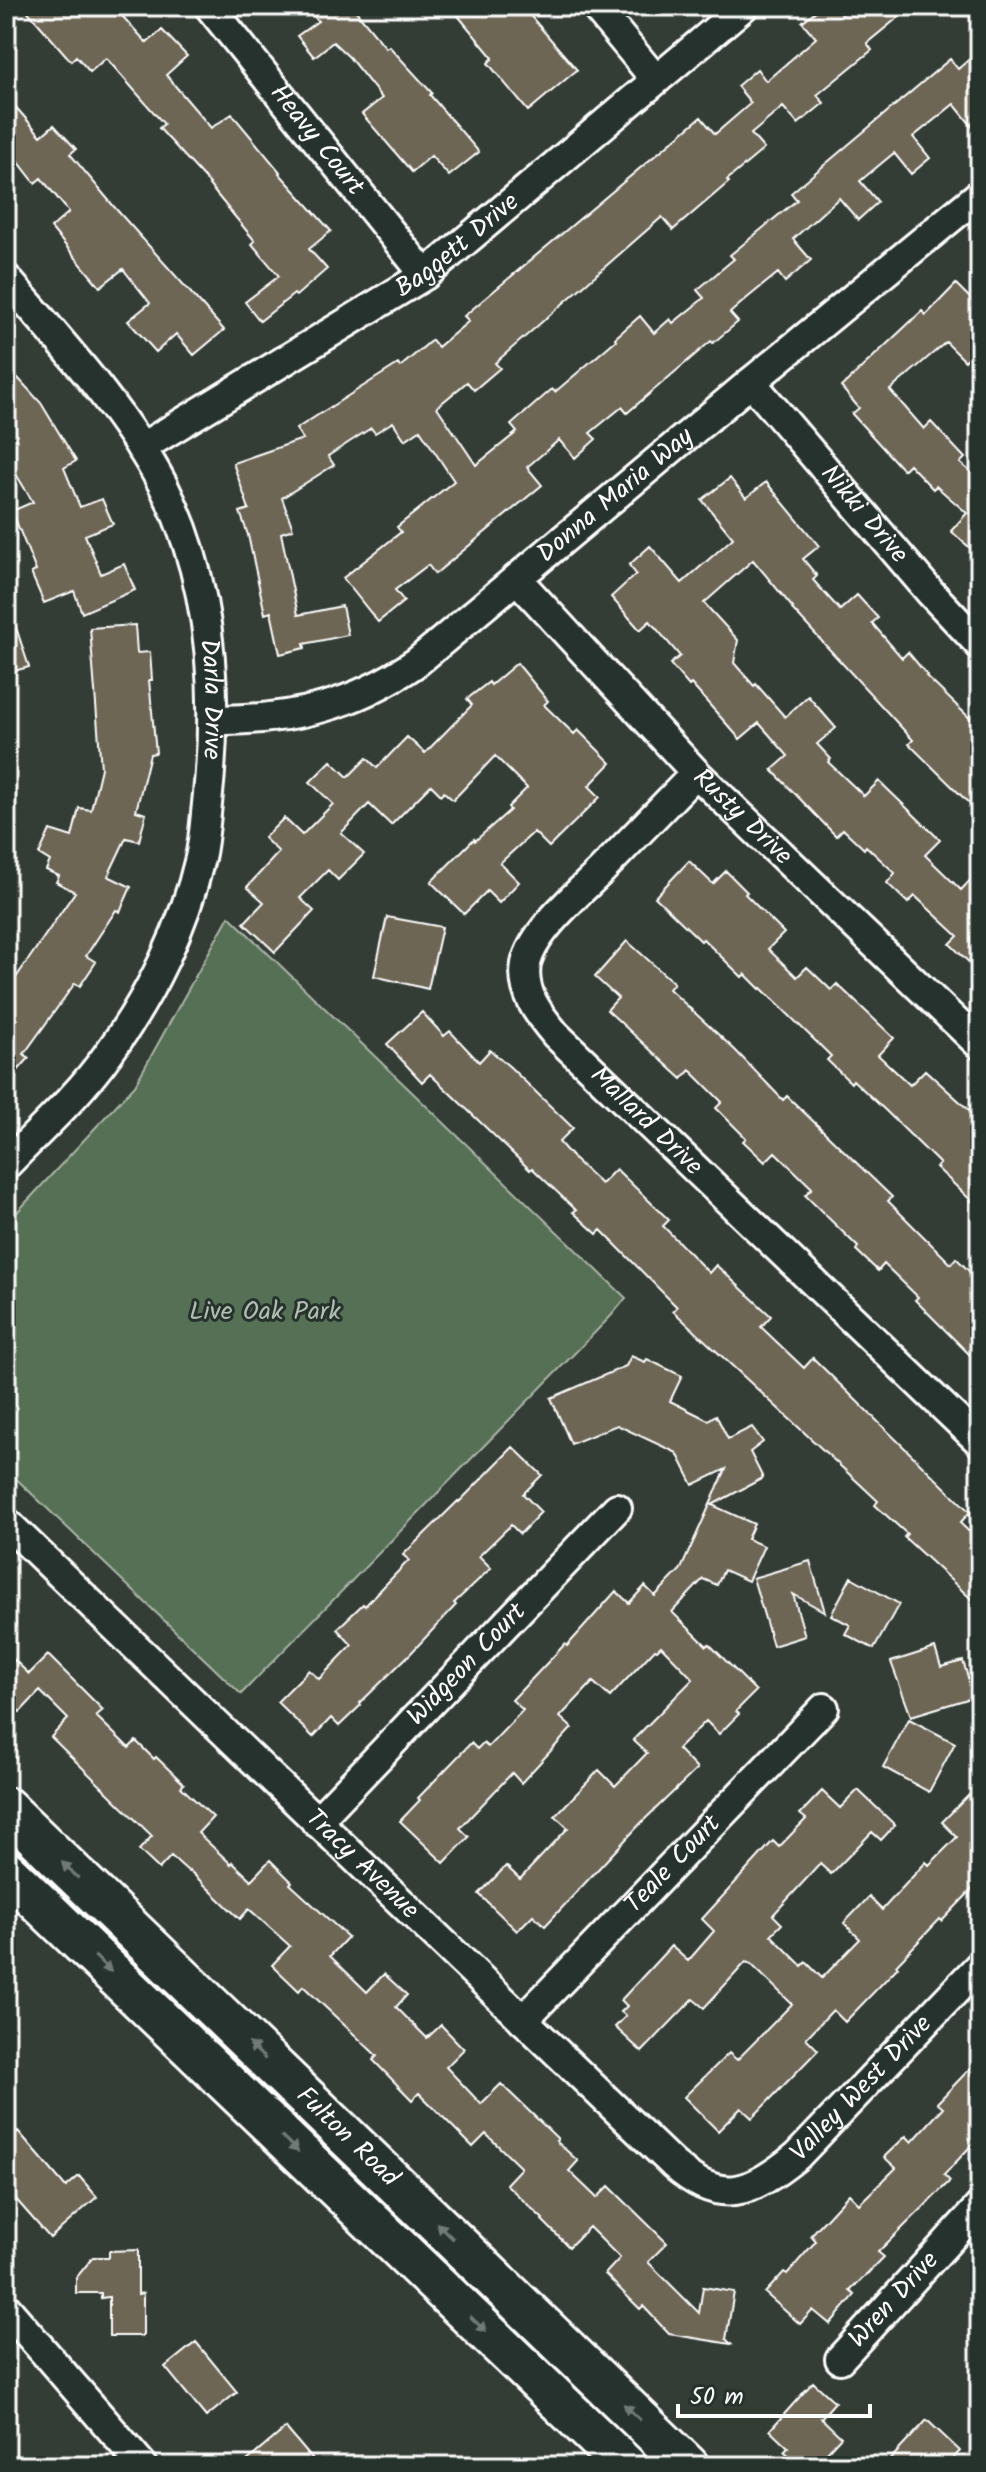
<svg xmlns="http://www.w3.org/2000/svg" width="986" height="2472" font-family="Kalam,sans-serif">
  <style>
    .green { fill: #576f55; stroke: #abb7aa; stroke-width: 2 }
    .building { fill: #6d6655; stroke: #fff; stroke-width: 2 }
    .lines { fill: none; stroke-linecap: round; stroke-linejoin: round }
    .street-casing { stroke: #fff; stroke-width: 34 }
    .secondary-casing { stroke: #fff; stroke-width: 46 }
    .street { stroke: #26332d; stroke-width: 28 }
    .secondary { stroke: #26332d; stroke-width: 40 }
    .oneway { fill: #727a76 }
    .labels { text-anchor: middle; dominant-baseline: central; stroke-width: 6; stroke-linejoin: round; paint-order: stroke }
    .street-label { font-size: 26px; fill: #fff; stroke: #26332d }
    .park-label { font-size: 26px; fill: #b3beb2; stroke: #26332d }
  </style>
  <rect width="100%" height="100%" fill="#343d35"/>
  <filter id="ink" filterUnits="userSpaceOnUse"><feTurbulence type="fractalNoise" baseFrequency=".0125" numOctaves="2"/><feDisplacementMap in="SourceGraphic" scale="16" xChannelSelector="R" yChannelSelector="G"/><feConvolveMatrix kernelMatrix="1 2 1 2 8 2 1 2 1" color-interpolation-filters="sRGB"/></filter>
  <g filter="url(#ink)">
    <path class="green" d="M229 916 626 1298 611 1316 241 1694 6 1469V1224L135 1085Z"/>
    <path class="building" d="M23 6H113L147 43 162 30 187 56 166 75 177 88 211 128 232 114 280 172 279 173 331 231 309 249 327 269 296 296 294 294 260 321 245 302 279 276 252 244 255 241 209 185 210 184 159 128 164 124 106 58 90 72 76 56 71 61Z
      M305 6H352L386 48 389 46 432 93 430 95 479 152 449 176 431 156 412 172 362 114 382 98 349 57 333 42 314 57 297 36 318 21Z
      M450 6H522L577 70 528 111 488 63 493 58Z
      M822 6H836L842 14 852 6H912L867 43 872 50 817 95 824 103 798 124 783 107 751 134 764 149 727 180 729 182 673 230 662 217 495 363 500 368 474 390 467 382 437 407 476 465 517 432 511 425 552 389 555 392 616 340 615 338 640 316 654 333 670 319 673 323 704 298 697 290 734 259 730 255 797 200 791 193 950 59 958 69 980 50V136L954 104 913 137 930 158 911 174 894 153 860 181 878 202 858 220 839 198 793 239 811 260 785 282 778 273 746 299 730 313 738 322 713 343 711 341 627 413 622 407 590 433 596 439 575 458 559 440 527 467 542 485 435 574 428 565 395 590 404 601 378 622 343 578 401 532 397 527 454 481 420 430 405 440 393 422 375 433 371 428 328 456 334 465 282 498 293 529 281 533 298 615 342 606 348 635 304 644 305 648 280 654 271 612 265 614 248 535 240 512 249 509 233 463 303 439 296 429 398 364 400 367 432 340 438 347 469 321 464 316 701 117 715 134 751 103 737 86 757 69 766 81 816 38 802 22Z
      M6 96 41 136 54 125 76 149 70 154 116 209 224 330 194 355 176 334 156 352 128 321 150 303 123 269 100 287 51 228 69 212 41 178 35 183 14 156 6 163Z
      M956 284 980 308V345L965 361 946 342 890 390 924 429 931 422 965 458 960 463 980 480V557L951 531 967 513 936 486 933 489 909 464 903 470 852 414 859 408 841 387 922 311 926 315Z
      M6 365 41 403 76 461 64 468 80 507 102 499 113 524 85 535 101 574 124 564 135 590 82 613 74 591 44 603 31 573 36 571 12 511 33 502 6 458Z
      M730 478 746 498 766 482 819 546 803 559 817 576 813 580 840 610 857 595 878 618 872 623 902 658 908 652 927 675 926 676 980 728V814L909 744 913 740 792 609 793 608 753 560 704 603 738 640 734 663 754 686 756 684 785 717 808 696 836 728 817 744 831 759 828 762 864 796 879 781 940 840 925 855 961 890 980 870V973L950 944 958 936 915 896 908 903 887 883 895 873 866 846 864 849 843 829 836 836 772 770 788 756 759 723 740 739 691 684 689 686 670 664 680 656 650 621 640 630 611 597 636 574 629 565 650 546 682 583 733 538 702 500Z
      M10 609 29 667 6 673V610Z
      M135 625 137 653 150 652 152 680H149L156 753 150 754 136 811 146 814 139 841 126 838 108 876 131 887 120 912 116 910 86 956 96 962 80 986 75 983 24 1054 29 1058 6 1084V992L75 892 56 882 59 876 46 870 50 861 39 854 50 830 72 837 79 808 91 810 101 768 90 628Z
      M517 663 548 701 544 705 574 734 578 730 611 763 589 786 600 797 549 847 534 832 500 863 519 882 499 903 487 891 464 914 431 882 474 839 475 841 510 810 508 807 527 788 495 756 453 800 444 792 441 795 431 785 391 825 369 804 341 833 364 854 338 880 328 870 300 898 314 911 275 952 244 923 264 902 247 887 279 852 264 838 284 818 302 835 333 804 310 782 331 761 348 777 367 758 377 768 407 737 425 753 472 705 467 699 489 682 491 685Z
      M689 861 713 884 726 871 747 892 745 894 784 933 768 949 797 977 807 967 831 990 837 984 894 1038 878 1055 910 1085 925 1070 980 1120V1209L936 1167 940 1164 886 1111 853 1080 851 1083 827 1060 831 1056 761 988 760 989 745 974 742 977 703 939 701 941 655 897Z
      M387 917 442 927 428 989 374 976Z
      M627 941 674 983 669 989 735 1050 783 1100 787 1096 892 1197 888 1201 951 1264 956 1258 980 1282V1365L915 1300 918 1297 884 1264 878 1271 856 1250 858 1247 805 1195 812 1188 775 1152 765 1162 743 1141 746 1138 716 1108 722 1102 690 1070 682 1079 607 1010 618 998 595 977Z
      M422 1012 444 1036 450 1031 479 1062 490 1050 510 1067 573 1128 559 1142 573 1158 601 1184 616 1169 669 1220 663 1226 709 1273 716 1265 771 1316 761 1327 804 1368 813 1358 970 1512 960 1523 980 1542V1607L904 1537 907 1534 875 1505 878 1501 862 1486 673 1311 677 1307 601 1230 597 1234 573 1212 576 1210 532 1168 530 1170 430 1074 422 1082 387 1044Z
      M631 1356 645 1362 647 1359 682 1376 670 1401 708 1420 716 1415 728 1439 752 1427 763 1442 750 1452 763 1478 712 1505 754 1524 747 1539 764 1546 748 1581 724 1570 717 1585 703 1579 672 1612 707 1646 709 1644 756 1691 736 1711 739 1714 719 1734 706 1721 678 1749 697 1769 642 1822 545 1926 533 1915 517 1931 479 1894 506 1866 520 1879 568 1828 555 1816 599 1770 615 1786 647 1753 633 1740 693 1679 661 1646 657 1650 655 1649 610 1697 593 1682 560 1717 572 1728 521 1783 512 1773 460 1828 469 1837 444 1863 400 1821 420 1800 418 1798 471 1743 477 1749 483 1743 488 1747 523 1710 512 1700 565 1644 567 1646 616 1591 629 1603 645 1586 655 1596 681 1569 726 1469 693 1485 677 1453 617 1425 571 1444 551 1398 626 1366Z
      M513 1447 542 1475 523 1494 541 1512 520 1534 511 1525 479 1556 491 1568 454 1603 456 1605 411 1653 360 1703 361 1705 339 1726 331 1718 313 1737 277 1702 309 1670 319 1679 352 1645 337 1629 363 1604 365 1606 409 1560 403 1555 458 1501 459 1502Z
      M810 1561 825 1612 793 1594 805 1636 773 1646 753 1578Z
      M851 1577 899 1604 874 1649 845 1634 850 1625 831 1615Z
      M935 1648 941 1667 963 1661 974 1697 911 1716 891 1662Z
      M6 1652 29 1674 48 1655 103 1710 96 1716 129 1748 136 1741 154 1759 156 1757 184 1784 181 1787 213 1817 198 1833 231 1864 232 1862 251 1880 270 1860 292 1882 290 1884 348 1937 330 1956 367 1992 384 1974 407 1995 396 2007 427 2038 441 2025 464 2049 446 2067 481 2104 501 2084 558 2139 556 2141 578 2161 569 2171 597 2198 609 2186 667 2243 648 2262 699 2313 703 2287 734 2292 726 2339 731 2344 669 2334 643 2306 640 2309 605 2274 620 2258 589 2227 569 2247 542 2220 543 2219 506 2184 521 2168 486 2134 473 2147 419 2093 412 2100 373 2060 377 2056 303 1986 299 1991 272 1965 290 1946 249 1909 240 1919 190 1871 189 1872 171 1856 159 1869 139 1850 152 1836 51 1737 68 1719 40 1691 20 1712 6 1699Z
      M909 1719 955 1743 929 1792 883 1767Z
      M980 1784V1881L942 1921 940 1919 896 1965 898 1967 845 2022 833 2010 806 2038 818 2050 752 2118 741 2108 718 2131 684 2097 729 2053 737 2060 792 2004 751 1964 746 1962 704 2008 693 1999 642 2052 615 2027 626 2016 621 2012 627 2006 621 2000 671 1946 688 1961 714 1931 702 1919 773 1841 779 1847 806 1819 800 1814 822 1791 840 1808 858 1790 895 1825 881 1840 872 1832 831 1874 820 1864 773 1915 782 1924 771 1935 802 1966 806 1962 822 1978 860 1939 844 1923 869 1897 882 1910 926 1862 929 1865 957 1837 942 1822Z
      M980 2058V2136L944 2175 950 2181 878 2252 884 2257 850 2291 855 2295 830 2324 813 2310 800 2324 765 2293 784 2272 787 2274 816 2241 811 2235 849 2194 859 2204 896 2168 884 2157 906 2136 912 2142 943 2108 937 2103Z
      M18 2131 66 2187 79 2176 97 2197 50 2238 6 2188V2142Z
      M138 2250V2294L143 2293V2336H109V2297L101 2298V2293H76V2278L93 2257H109V2251Z
      M196 2342 237 2392 206 2417 165 2367Z
      M813 2382 835 2402 821 2418 841 2437 814 2466H800L784 2451 788 2447 770 2430Z
      M927 2420 960 2451 946 2466H884Z
      M286 2428 318 2466H241Z"/>
    <g class="lines">
      <defs>
        <g id="street">
          <path id="s1" d="M209 6 425 275"/>
          <path d="M595 6 656 80"/>
          <path id="s2" d="M6 278C62 344 122 408 163 485 213 583 219 697 207 804 205 822 204 840 200 858 184 927 150 997 108 1054 79 1095 41 1129 6 1165"/>
          <path id="s3" d="M751 382 930 592 980 645"/>
          <path id="s4" d="M141 448 425 275 744 6"/>
          <path id="s5" d="M517 579 696 773 980 1045"/>
          <path id="s6" d="M214 720C292 720 352 707 417 662L751 382 980 194"/>
          <path id="s7" d="M696 773C665 805 634 837 602 870 579 893 533 931 526 964 521 992 539 1015 556 1035L980 1442"/>
          <path id="s8" d="M6 1522 673 2164C721 2207 751 2193 797 2156L980 1965"/>
          <path id="s9" d="M316 1822 617 1508"/>
          <path id="s10" d="M523 2020 824 1708"/>
          <path d="M6 2308 143 2466"/>
          <path id="s11" d="M840 2359 980 2206"/>
        </g>
        <g id="secondary">
          <path id="s12" d="M6 1808 688 2466"/>
          <path d="M6 1871 626 2466"/>
        </g>
      </defs>
      <use href="#street" class="street-casing"/>
      <use href="#secondary" class="secondary-casing"/>
      <use href="#street" class="street"/>
      <use href="#secondary" class="secondary"/>
    </g>
    <defs><path id="oneway-solid" d="M-6-.8H1V-3.2L6.5 0L1 3.2V.8H-6Z" transform="scale(2)"/></defs>
    <g class="oneway">
      <use href="#oneway-solid" transform="translate(70 1870) rotate(-136)"/>
      <use href="#oneway-solid" transform="translate(103 1964) rotate(44)"/>
      <use href="#oneway-solid" transform="translate(257 2051) rotate(-136)"/>
      <use href="#oneway-solid" transform="translate(290 2144) rotate(44)"/>
      <use href="#oneway-solid" transform="translate(445 2231) rotate(-136)"/>
      <use href="#oneway-solid" transform="translate(478 2324) rotate(44)"/>
      <use href="#oneway-solid" transform="translate(632 2412) rotate(-136)"/>
    </g>
  </g>
  <g class="labels">
    <g class="street-label">
      <text stroke="none"><textPath href="#s1" startOffset="172">Heavy Court</textPath></text>
      <text stroke="none"><textPath href="#s4" startOffset="376">Baggett Drive</textPath></text>
      <text stroke="none"><textPath href="#s6" startOffset="474">Donna Maria Way</textPath></text>
      <text stroke="none"><textPath href="#s3" startOffset="174">Nikki Drive</textPath></text>
      <text stroke="none"><textPath href="#s2" startOffset="482">Darla Drive</textPath></text>
      <text stroke="none"><textPath href="#s5" startOffset="328">Rusty Drive</textPath></text>
      <text stroke="none"><textPath href="#s7" startOffset="462">Mallard Drive</textPath></text>
      <text stroke="none"><textPath href="#s9" startOffset="218">Widgeon Court</textPath></text>
      <text stroke="none"><textPath href="#s10" startOffset="216">Teale Court</textPath></text>
      <text stroke="none"><textPath href="#s8" startOffset="494">Tracy Avenue</textPath></text>
      <text stroke="none"><textPath href="#s8" startOffset="1160">Valley West Drive</textPath></text>
      <text stroke="none"><textPath href="#s12" startOffset="474">Fulton Road</textPath></text>
      <text stroke="none"><textPath href="#s11" startOffset="80">Wren Drive</textPath></text>
    </g>
    <g class="park-label">
      <text x="265" y="1312">Live Oak Park</text>
    </g>
  </g>
  <rect width="986" height="2472" fill="none" stroke="#26332d" stroke-width="32"/>
  <rect x="16" y="16" width="954" height="2440" fill="none" stroke="#fff" stroke-width="3" filter="url(#ink)"/>
  <path d="M678 2404v12h192v-12" fill="none" stroke="#ffffff" stroke-width="4"/>
  <text x="690" y="2404" font-size="24" fill="#ffffff" stroke="#26332d" stroke-width="6" paint-order="stroke">50 m</text>
</svg>
